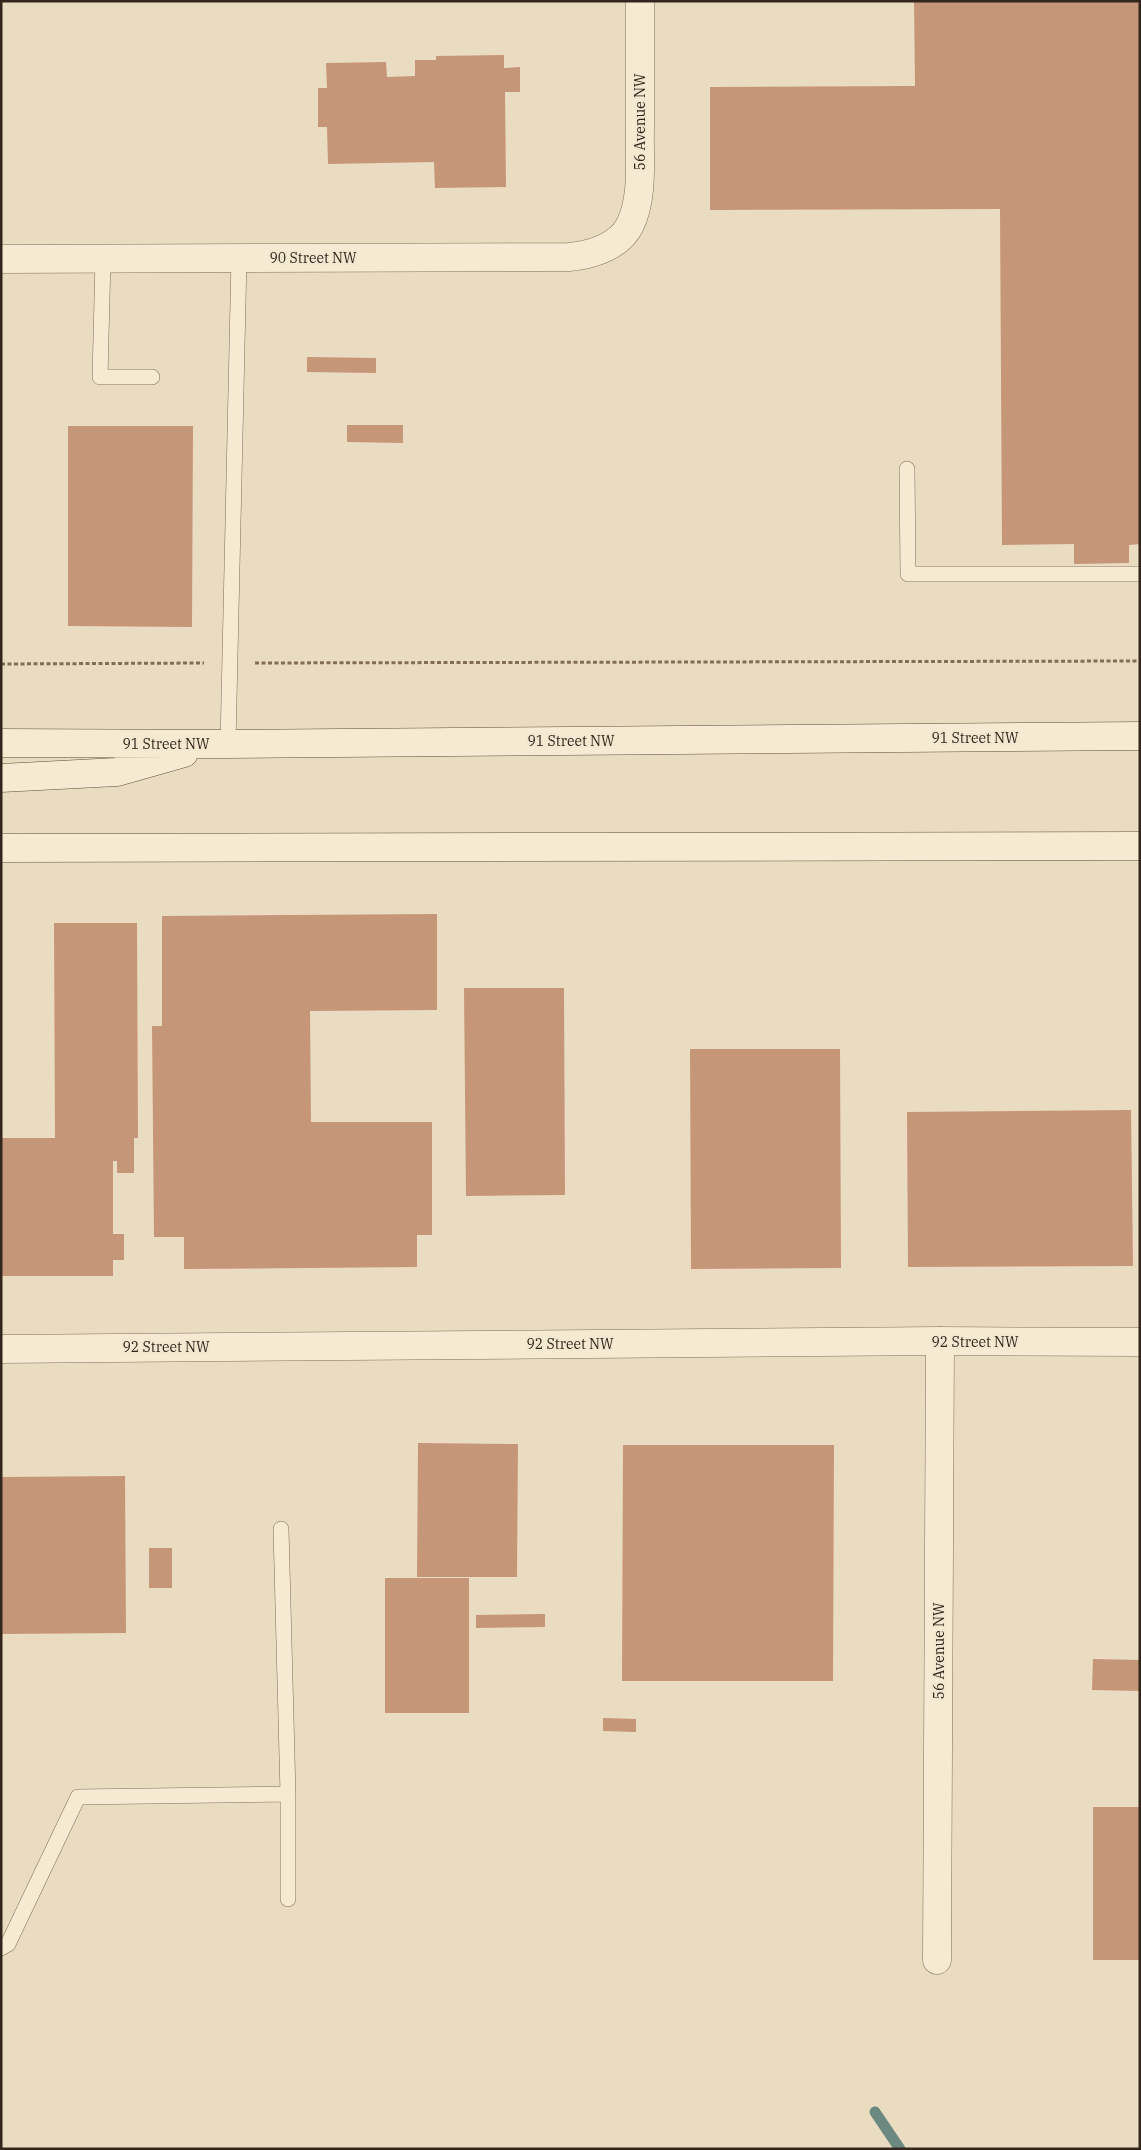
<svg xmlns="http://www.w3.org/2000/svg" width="1141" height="2150" font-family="'IBM Plex Serif',serif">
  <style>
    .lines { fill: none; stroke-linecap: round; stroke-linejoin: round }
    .stream { stroke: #6b8980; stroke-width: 11 }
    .building { fill: #c69678 }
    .lane-casing { stroke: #826d59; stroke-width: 16 }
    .street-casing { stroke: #826d59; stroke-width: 29 }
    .secondary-casing { stroke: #634f3d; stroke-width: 29 }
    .path { stroke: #826d59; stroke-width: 3; stroke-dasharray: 4 2.5; stroke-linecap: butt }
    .lane { stroke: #f6ead2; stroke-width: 15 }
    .street { stroke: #f6ead2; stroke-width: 28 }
    .secondary { stroke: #f6ead2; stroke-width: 28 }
    .labels { text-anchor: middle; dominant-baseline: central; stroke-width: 4; stroke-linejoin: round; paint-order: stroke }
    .street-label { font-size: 14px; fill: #32261d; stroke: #f2e7cf }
  </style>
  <rect width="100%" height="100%" fill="#eadcc0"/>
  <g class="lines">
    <path class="stream" d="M875 2112 900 2149"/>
  </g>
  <path class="building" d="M914 1H1140V544L1129 545V563L1074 564V544L1002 545 1000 209 710 210V87L915 86Z
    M504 55V68L520 67V92H505L506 187 435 188 434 162 328 164 327 127H318V88H327L326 63 386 62 387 77 415 76V60H436V56Z
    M307 357 376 358V373L307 372Z
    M347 425H403V443L347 442Z
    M68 426H193L192 627 68 626Z
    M437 914V1010L310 1011 311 1122H432V1235H417V1267L184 1269V1237H154L152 1026H162V916Z
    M54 923H137L138 1138H134V1173H117V1161H113V1234H124V1260H113V1276H1V1138H55Z
    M464 988H564L565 1195 466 1196Z
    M690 1049H840L841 1268 691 1269Z
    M1131 1110 1133 1266 908 1267 907 1112Z
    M418 1443 518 1444 517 1577H417Z
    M623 1445H834L833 1681H622Z
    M125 1476 126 1633 1 1634V1477Z
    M149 1548H172V1588H149Z
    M385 1578H469V1713H385Z
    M545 1614V1627L476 1628V1615Z
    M1093 1659 1140 1660V1691L1092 1690Z
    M603 1718 636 1719V1732L603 1731Z
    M1093 1807H1140V1960H1093Z"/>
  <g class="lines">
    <defs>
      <path id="lane" d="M103 259 100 377H152
        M907 469 908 574H1140
        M228 744 239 258
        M281 1529 288 1794V1899
        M1 1948 8 1944 78 1797 288 1794"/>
      <path id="street" d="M1 259 569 257C591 255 619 247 630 225 644 196 639 158 640 127 640 85 640 43 640 1
        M1 1349 940 1341 1140 1342
        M937 1960 940 1341"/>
      <path id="secondary" d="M1 743 228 744 1140 736
        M1 778 117 772 184 753
        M1 848 1140 846"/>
    </defs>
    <use href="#lane" class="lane-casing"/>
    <use href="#street" class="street-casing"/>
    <use href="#secondary" class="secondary-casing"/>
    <path class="path" d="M255 663 1140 661
      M1 664 204 663"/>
    <use href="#lane" class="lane"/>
    <use href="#street" class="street"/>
    <use href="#secondary" class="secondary"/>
  </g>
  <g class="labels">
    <g class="street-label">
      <text transform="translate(640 122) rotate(-90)">56 Avenue NW</text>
      <text x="313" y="258">90 Street NW</text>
      <text x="975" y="738">91 Street NW</text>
      <text x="571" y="741">91 Street NW</text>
      <text x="166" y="744">91 Street NW</text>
      <text x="975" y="1342">92 Street NW</text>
      <text x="570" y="1344">92 Street NW</text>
      <text x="166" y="1347">92 Street NW</text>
      <text transform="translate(939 1651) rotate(-90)">56 Avenue NW</text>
    </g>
  </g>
  <rect width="1141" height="2150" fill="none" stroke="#32261d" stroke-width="5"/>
</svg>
